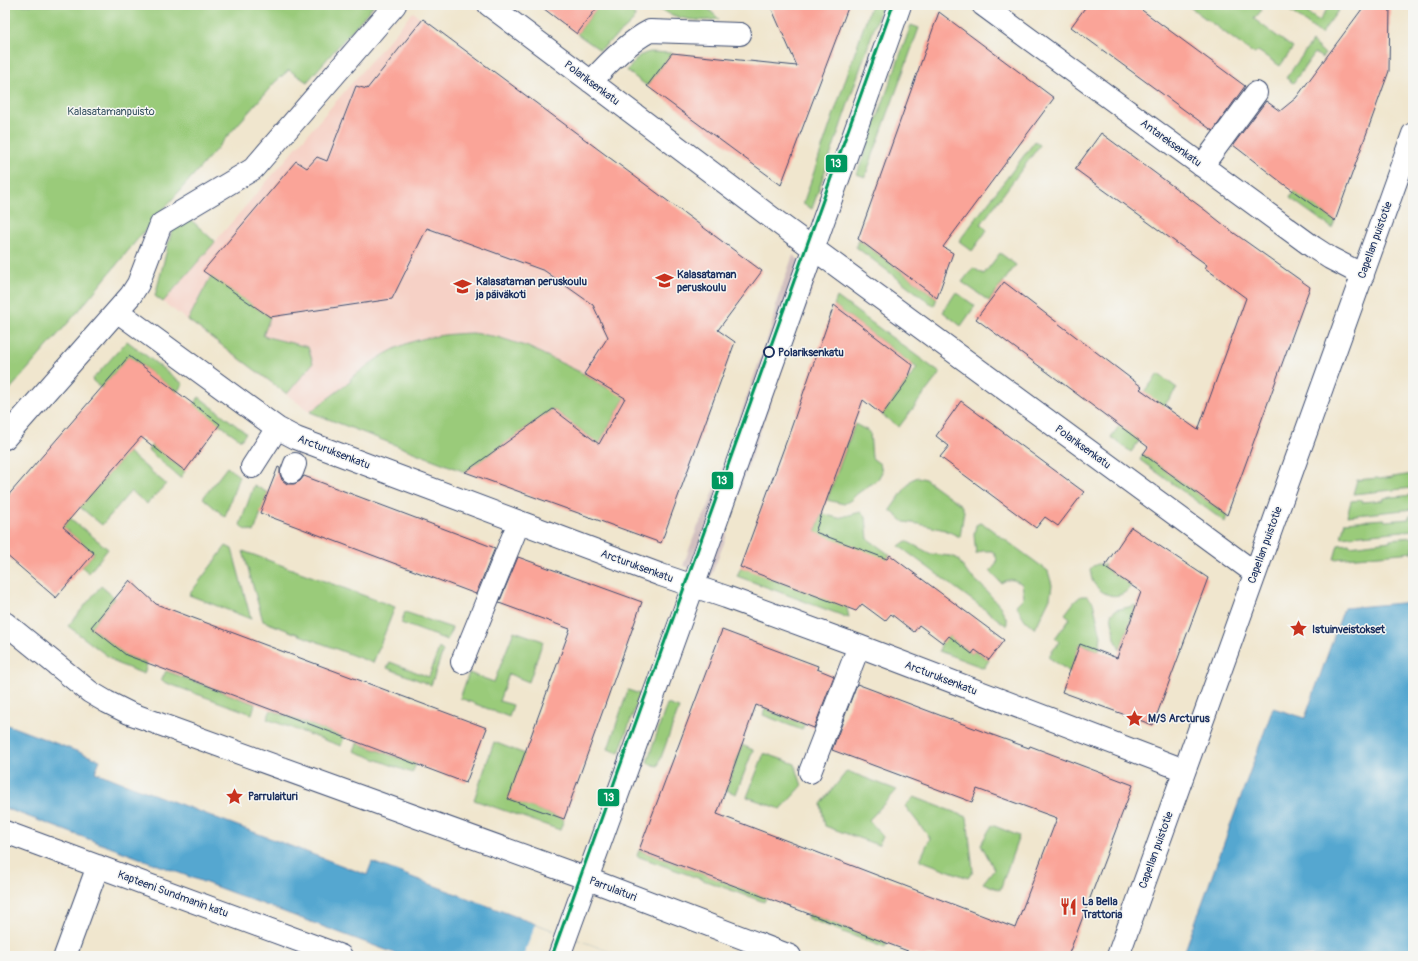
<svg xmlns="http://www.w3.org/2000/svg" width="1418" height="961" font-family="Pangolin,sans-serif">
  <style>
    .built { fill: #f6d1c6 }
    .industrial { fill: #d1bfbf }
    .green { fill: #9acb7a; stroke: #5a7d6c }
    .water { fill: #55a7d0; stroke: #386b97 }
    .pier { fill: #f0e6ce }
    .building { fill: #faa498 }
    .lines { fill: none; stroke-linecap: round; stroke-linejoin: round }
    .minor-casing { stroke: #3b4a6f; stroke-width: 24 }
    .minor { stroke: #fff; stroke-width: 22 }
    .tram-1-casing { stroke: #f6f6f2; stroke-width: 6 }
    .tram-1 { stroke: #00985f; stroke-width: 3 }
    .stop-dot { fill: #f6f6f2; stroke: #1b2f5e; stroke-width: 2 }
    .labels { text-anchor: middle; dominant-baseline: central; stroke-width: 3; stroke-linejoin: round; paint-order: stroke }
    .street-label { font-size: 11px; fill: #1b2f5e; stroke: #f6f6f2 }
    .park-label { font-size: 11px; fill: #3b5665; stroke: #f6f6f2 }
    .poi-label { font-size: 11px; font-weight: bold; fill: #1b2f5e; stroke: #f6f6f2; text-anchor: start }
    .stop-label { font-size: 11px; font-weight: bold; fill: #1b2f5e; stroke: #f6f6f2; text-anchor: start }
    .line-badge { stroke: #f6f6f2; stroke-width: 1.5 }
    .badge-label { font-size: 11px; text-anchor: middle; font-weight: bold; fill: #fff }
  </style>
  <rect width="100%" height="100%" fill="#f6f6f2"/>
  <filter id="ink" filterUnits="userSpaceOnUse"><feTurbulence type="fractalNoise" baseFrequency=".025" numOctaves="2"/><feDisplacementMap in="SourceGraphic" scale="8" xChannelSelector="R" yChannelSelector="G"/><feConvolveMatrix kernelMatrix="1 2 1 2 8 2 1 2 1" color-interpolation-filters="sRGB"/></filter>
  <filter id="wash" filterUnits="userSpaceOnUse"><feTurbulence type="fractalNoise" baseFrequency=".012" numOctaves="4" result="noise"/><feDisplacementMap in="SourceGraphic" scale="16" xChannelSelector="R" yChannelSelector="G"/><feGaussianBlur stdDeviation="0.9" result="paint"/><feColorMatrix in="noise" values="0 0 0 0 0 0 0 0 0 0 0 0 0 0 0 0 0 1.4 0 .05"/><feComposite in="paint" operator="in"/></filter>
  <g filter="url(#wash)">
    <rect width="100%" height="100%" fill="#f0e6ce"/>
    <path class="built" d="M413 12 762 271 718 330 735 342 661 543 465 472 310 412 163 302Z"/>
    <path class="industrial" d="M793 255 817 274 804 314 795 332 730 518 726 538 711 576 683 566 697 528 707 510 772 325 776 303Z"/>
    <path class="green" d="M5 5H374L307 82 289 70 275 82 141 235 81 308 5 395Z
      M599 5H626L635 15 633 21 628 26 600 50 577 34Z
      M652 5H704L719 19C694 23 673 18 652 5Z
      M871 5H882L812 209 803 204Z
      M1187 5H1255L1262 10 1254 19 1293 48 1280 66 1258 51 1255 54 1250 51Z
      M1282 5H1296L1319 21 1330 5H1336L1340 8 1321 34Z
      M911 25 919 28 865 177 857 174Z
      M1312 42 1325 54 1322 58 1315 53 1293 83 1286 78Z
      M649 52 672 53 647 86 627 71 639 56Z
      M1035 141 1040 145 981 224 987 230 972 251 959 241Z
      M1294 191 1335 221 1332 228 1290 198Z
      M190 219 215 242 163 302 155 296 174 222Z
      M858 239 937 298 934 306 856 247Z
      M1000 253 1016 265 989 301 962 282 973 268 984 274Z
      M211 276 270 317 263 336 308 347 313 363 287 394 188 320Z
      M956 292 975 306 961 326 943 312Z
      M837 297 940 373 899 427 882 415 917 368 834 305Z
      M473 333 498 337 528 347 584 374 607 388 624 387 626 396 599 444 553 409 465 472 310 412 351 381 350 379C362 370 375 359 389 352 415 337 444 334 473 333Z
      M127 341 183 384 177 392 129 356 101 388 92 380Z
      M1158 374 1177 388 1131 452 1111 437Z
      M199 397 246 433 241 440 193 405Z
      M855 424 870 432 872 458 880 464 882 472 878 479 857 494 851 500 844 504 827 500Z
      M152 445 185 471 180 478 148 450Z
      M128 452 166 484 147 504 131 491 102 525 80 507Z
      M1143 454 1227 515 1225 522 1140 460Z
      M227 467 239 476 225 517 203 498Z
      M1413 474V488L1353 494 1357 480 1378 478 1379 479Z
      M918 477 925 479 961 505 964 511 960 537 945 530 919 524 904 522 890 510 911 480Z
      M254 485 268 493 254 532 244 529 240 525Z
      M1413 495V509L1347 516 1351 501 1362 500V502L1384 500V498Z
      M861 512 866 517 868 539 890 555 882 566 815 532 822 514 838 518Z
      M1409 516H1413V530L1341 537 1345 522 1384 519 1385 521 1409 519Z
      M70 518 108 549 89 573 82 567 94 553 63 527Z
      M980 523 985 525 1048 571 1052 585 1050 598 1035 629 1025 620 1016 605 1024 597 1022 584C1014 579 1009 578 1001 583L990 571C998 564 999 558 992 551H982L976 554 974 535 976 525Z
      M1413 537V552L1334 559 1338 545 1350 544V546L1390 541V539Z
      M906 541 931 554 950 556 957 558 968 574 981 585 1000 606 1007 620V626L899 546Z
      M226 546 232 549 251 619 189 595Z
      M243 551 395 607 373 663 263 621Z
      M1098 564 1105 565 1104 567 1131 585C1122 602 1102 597 1093 582 1091 579 1091 573 1090 569L1093 566Z
      M741 567 846 603 849 618 737 576Z
      M101 586 115 598 91 627 126 655 147 664 144 674 118 664 68 626Z
      M1081 596H1087L1093 602 1101 636 1099 651 1080 644 1070 672 1048 657 1059 642 1055 638 1070 618 1065 614 1075 601Z
      M1137 605 1120 649 1115 639 1111 614 1116 610Z
      M405 612 452 628 447 640 401 623Z
      M514 631 543 641 529 682 509 674 499 701 513 705 509 717 460 698 469 673 494 682Z
      M949 636 972 654 975 650 989 660 984 668 939 651 942 642Z
      M439 648 443 651 431 685 387 668 390 662 429 677Z
      M166 671 255 704 252 714 161 681Z
      M628 690 640 694 619 753 608 749Z
      M667 704 679 708 658 766 647 763Z
      M804 705 811 708 802 730 763 715 765 709 798 722Z
      M271 710 344 737 341 746 267 719Z
      M494 742 525 754 509 799 564 819 560 830 474 800Z
      M357 743 416 764 412 773 354 751Z
      M742 745 753 750 736 794 726 790Z
      M764 753 795 764 802 786 781 809 747 797Z
      M847 771 897 790 869 820 883 837 878 845 825 826 821 804Z
      M914 797 967 817 973 871 968 878 920 860 930 838 905 806Z
      M992 825 1019 836 1000 890 983 883 994 869 981 844Z
      M639 850 757 894 766 898 764 902 637 856Z
      M808 914 887 943 885 948 807 918Z"/>
    <path class="water" d="M1413 602V956H1183L1273 708 1305 718 1344 608Z
      M5 724 100 760 95 772 367 875 372 862 620 956H402L5 808Z"/>
    <path class="pier" d="M536 924 611 952 614 954 613 956H523Z"/>
    <g id="blocks">
      <path class="building" d="M539 5H599L577 34Z
        M770 5H849L781 185 647 86 672 53 797 66Z
        M1087 5H1135L1245 86 1213 131 1071 27Z
        M1365 5H1390L1389 71 1335 221 1285 185 1233 145 1266 101 1280 111 1296 98Z
        M939 12 1054 98 943 247 953 253 937 298 858 239Z
        M423 19 762 271 718 330 735 342 661 543 465 472 553 409 599 444 625 398 584 374 608 337 593 305 545 271 427 228 392 299 270 317 203 271 296 161 307 168 317 157 327 161 356 86 367 89Z
        M1101 133 1205 210 1234 233 1310 287 1227 515 1143 454 1148 447 976 319 1004 282 1142 387 1140 389 1198 430 1246 298 1205 268 1207 265 1075 169Z
        M834 305 913 365 907 381 882 415 863 400 815 532 887 559 890 555 903 565 1004 640 989 660 975 650 972 654 949 636 943 643 919 625 914 632 891 614 885 621 862 604 856 611 740 567 788 437Z
        M129 356 220 424 185 471 141 437 63 527 94 553 56 598 5 554V499Z
        M961 401 1084 492 1058 526 1045 517 1036 528 940 457 949 446 936 436Z
        M278 467 280 468V474L282 480 287 484H294L300 481 304 476 495 548 476 594 260 513Z
        M1131 527 1208 578 1153 725 1062 692 1080 644 1117 658 1141 592 1104 567Z
        M518 557 642 602 564 819 508 799 570 629 499 603Z
        M130 580 156 604 487 728 466 783 126 655 91 627Z
        M722 630 818 666 817 669 834 676 814 728 756 705 717 814 1015 928 1057 818 977 789 972 802 832 750 857 684 987 733 1029 748 1030 746 1133 785 1068 956H921L639 850Z"/>
    </g>
  </g>
  <g filter="url(#ink)">
    <use href="#blocks" fill-opacity="0" stroke="#3b4a6f" stroke-width="1"/>
    <g class="lines">
      <defs>
        <path id="minor" d="M489 5 784 227 1255 573
          M983 5 1313 247 1330 258 1363 275
          M591 82C607 64 628 42 650 31L740 34
          M1202 166 1256 93
          M117 311 277 428 296 438 661 575 726 597 859 646 1184 770
          M5 438 131 295 138 284 161 224 253 169 395 5
          M252 467 277 428
          M292 472 295 464
          M5 623 90 692 107 702 129 713 588 879 790 956
          M462 662 519 522
          M810 772 859 646
          M5 832 341 956
          M65 956 98 866
          M559 956 703 559 900 5
          M1118 956 1413 134"/>
      </defs>
      <use href="#minor" class="minor-casing"/>
      <use href="#minor" class="minor"/>
      <defs>
        <path id="tram-1" d="M552 956 893 5"/>
      </defs>
      <use href="#tram-1" class="tram-1-casing"/>
      <use href="#tram-1" class="tram-1"/>
    </g>
  </g>
  <defs>
    <symbol id="school-bare" viewBox="-9 -9 18 18"><path d="M0-5L7-2L0 1L-7-2ZM-4 1L0 2.5L4 1V4Q0 6-4 4Z" fill="#c8321e" stroke="#f6f6f2" stroke-width="2.5" paint-order="stroke"/></symbol>
    <symbol id="sight-bare" viewBox="-9 -9 18 18"><path d="M0-6L1.8-2.2L6-1.7L2.9 1.2L3.7 5.4L0 3.3L-3.7 5.4L-2.9 1.2L-6-1.7L-1.8-2.2Z" fill="#c8321e" stroke="#f6f6f2" stroke-width="2.5" paint-order="stroke"/></symbol>
    <symbol id="restaurant-bare" viewBox="-9 -9 18 18"><path d="M-5-6h1v4h1v-4h1v4h1v-4h1v5L-1.5 .5V6h-2V.5L-5-1ZM5-6V6H3V1.5H1.5Q1.5-4 5-6Z" fill="#c8321e" stroke="#f6f6f2" stroke-width="2.5" paint-order="stroke"/></symbol>
  </defs>
  <g fill-rule="evenodd">
    <use href="#school-bare" x="652" y="268" width="25" height="25"/>
    <use href="#school-bare" x="450" y="274" width="25" height="25"/>
    <use href="#sight-bare" x="1286" y="616" width="25" height="25"/>
    <use href="#sight-bare" x="1122" y="706" width="25" height="25"/>
    <use href="#sight-bare" x="222" y="784" width="25" height="25"/>
    <use href="#restaurant-bare" x="1056" y="894" width="25" height="25"/>
  </g>
  <circle class="stop-dot" cx="769" cy="352" r="5"/>
  <g class="labels">
    <g class="street-label">
      <text transform="translate(592 83) rotate(37)">Polariksenkatu</text>
      <text transform="translate(1171 143) rotate(36)">Antareksenkatu</text>
      <text transform="translate(1375 240) rotate(-70)">Capellan puistotie</text>
      <text transform="translate(1083 447) rotate(36)">Polariksenkatu</text>
      <text transform="translate(334 452) rotate(21)">Arcturuksenkatu</text>
      <text transform="translate(1265 545) rotate(-70)">Capellan puistotie</text>
      <text transform="translate(637 566) rotate(20)">Arcturuksenkatu</text>
      <text transform="translate(941 678) rotate(21)">Arcturuksenkatu</text>
      <text transform="translate(1156 850) rotate(-70)">Capellan puistotie</text>
      <text transform="translate(613 889) rotate(21)">Parrulaituri</text>
      <text transform="translate(173 894) rotate(20)">Kapteeni Sundmanin katu</text>
    </g>
    <g class="park-label">
      <text x="111" y="111">Kalasatamanpuisto</text>
    </g>
    <g class="poi-label">
      <text x="677" y="274">Kalasataman<tspan x="677" dy="13">peruskoulu</tspan></text>
      <text x="476" y="281">Kalasataman peruskoulu<tspan x="476" dy="13">ja päiväkoti</tspan></text>
      <text x="1312" y="629">Istuinveistokset</text>
      <text x="1148" y="718">M/S Arcturus</text>
      <text x="248" y="796">Parrulaituri</text>
      <text x="1082" y="901">La Bella<tspan x="1082" dy="13">Trattoria</tspan></text>
    </g>
    <g class="stop-label">
      <text x="778" y="352">Polariksenkatu</text>
    </g>
  </g>
  <g class="line-badge">
    <rect x="825" y="154" width="23" height="19" rx="4" fill="#00985f"/>
    <rect x="711" y="471" width="23" height="19" rx="4" fill="#00985f"/>
    <rect x="597" y="788" width="23" height="19" rx="4" fill="#00985f"/>
  </g>
  <g class="badge-label">
    <text x="836" y="167">13</text>
    <text x="722" y="484">13</text>
    <text x="609" y="801">13</text>
  </g>
  <rect width="1418" height="961" fill="none" stroke="#f6f6f2" stroke-width="20"/>
</svg>
